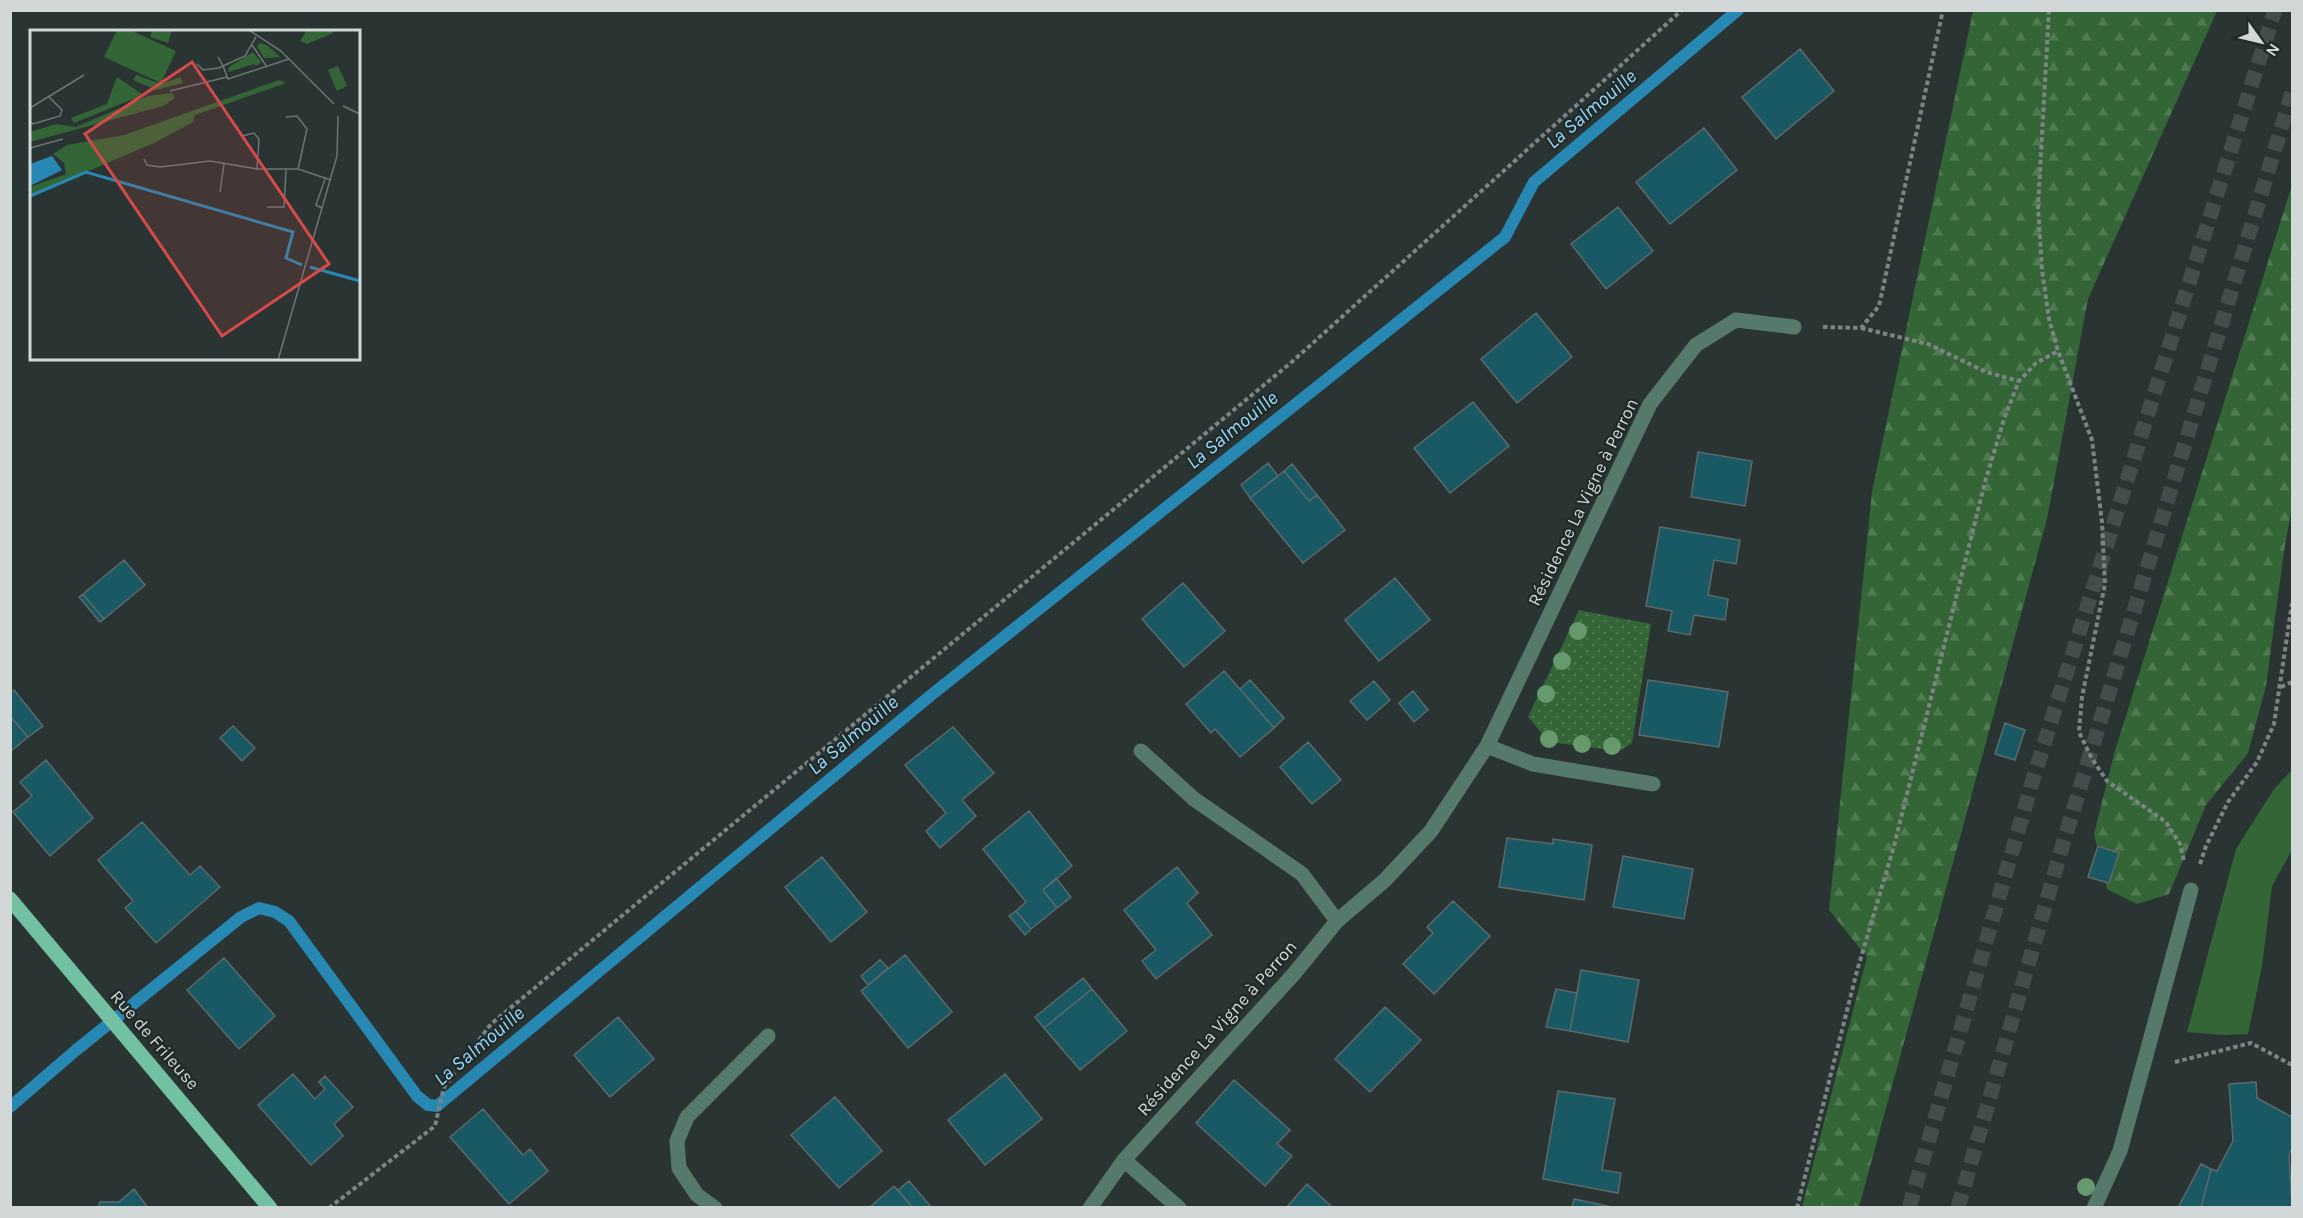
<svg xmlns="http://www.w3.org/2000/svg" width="2303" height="1218" font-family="Karla,sans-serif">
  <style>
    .grass { fill: url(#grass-dots) }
    .forest { fill: url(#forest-firs) }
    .park { fill: #346536 }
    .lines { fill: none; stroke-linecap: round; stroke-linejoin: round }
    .stream { stroke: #2888b4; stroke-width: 12 }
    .building { fill: #185963; stroke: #5e696b; stroke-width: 1.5 }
    .major-tunnel { stroke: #434d4c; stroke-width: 15; stroke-dasharray: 15 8; stroke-linecap: butt }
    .path { stroke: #7d8584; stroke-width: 4; stroke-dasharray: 4.5 3; stroke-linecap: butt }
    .minor { stroke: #557a6b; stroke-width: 15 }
    .major { stroke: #71c1a2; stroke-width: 15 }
    .tree { fill: #66996b }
    .labels { text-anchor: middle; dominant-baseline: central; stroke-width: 4.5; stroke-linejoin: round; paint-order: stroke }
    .street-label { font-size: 18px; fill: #d1d8d7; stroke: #202a29 }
    .water-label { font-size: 20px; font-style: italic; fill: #98d9fe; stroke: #202a29 }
    .inset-river { fill: none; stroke: #2888b4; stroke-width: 3 }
    .inset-road { fill: none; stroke: #6d7675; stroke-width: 1.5 }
    .view { fill: #d54b4b; fill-opacity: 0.15; stroke: #d54b4b; stroke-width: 3 }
    .inset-edge { fill: none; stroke: #d1d8d7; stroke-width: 3 }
  </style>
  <defs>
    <pattern id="grass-dots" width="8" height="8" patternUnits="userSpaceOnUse" patternTransform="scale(1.5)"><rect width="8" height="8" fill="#346536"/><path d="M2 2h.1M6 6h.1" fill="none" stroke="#507a52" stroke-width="1.8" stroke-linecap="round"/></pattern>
    <pattern id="forest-firs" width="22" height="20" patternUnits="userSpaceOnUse" patternTransform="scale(1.5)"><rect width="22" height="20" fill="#346536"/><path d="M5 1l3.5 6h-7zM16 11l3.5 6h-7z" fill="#507a52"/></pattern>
  </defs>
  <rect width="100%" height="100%" fill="#2a3433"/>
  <path class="grass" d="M1579 610 1651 624 1632 743 1620 751 1549 742 1528 717Z"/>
  <path class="forest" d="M1973 11H2217L2088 299 2047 519 1859 1207H1802L1867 957 1829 910 1872 492Z
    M2292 185V507L2284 551 2266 686 2248 753 2206 805 2169 894 2137 904 2107 889 2094 834 2114 754Z"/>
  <path class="park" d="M2292 770V850L2272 886 2262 966 2248 1034 2222 1035 2187 1032 2236 849 2274 789Z"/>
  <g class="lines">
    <path class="stream" d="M10 1107 75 1051 241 917 259 908 275 912 289 921 417 1096 428 1105 437 1106 930 696 1505 237 1534 182 1738 10"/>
  </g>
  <path class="building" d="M1800 49 1834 91 1776 139 1742 97Z
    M1704 128 1737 170 1670 224 1636 182Z
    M1618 207 1653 251 1606 289 1571 244Z
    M1536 313 1572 357 1517 403 1481 359Z
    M1473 402 1509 446 1450 493 1414 448Z
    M1698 452 1752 461 1745 506 1691 497Z
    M1268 463 1278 476 1250 498 1241 485Z
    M1292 464 1317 495 1309 501 1284 471Z
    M1284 471 1309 501 1317 495 1345 530 1303 563 1250 498Z
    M1660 527 1740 540 1736 564 1714 560 1708 595 1728 599 1725 620 1694 615 1690 635 1668 631 1672 611 1646 606Z
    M124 560 145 585 104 619 83 594Z
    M1395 578 1430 620 1379 661 1345 620Z
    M1183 583 1225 631 1184 667 1142 619Z
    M83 594 104 619 100 622 79 597Z
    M1224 671 1274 728 1240 757 1215 729 1211 733 1186 704Z
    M1250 680 1284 718 1274 728 1240 689Z
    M1648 680 1728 692 1719 747 1639 735Z
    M1374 681 1390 700 1367 720 1350 701Z
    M14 690 43 726 28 737 10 716V693Z
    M1413 691 1428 710 1414 722 1399 703Z
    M10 716 28 737 10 752Z
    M2005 723 2025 730 2015 760 1995 754Z
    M233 726 255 748 242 761 220 738Z
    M953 727 994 773 962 800 976 816 940 848 926 831 946 813 905 765Z
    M1308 742 1341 780 1312 804 1280 767Z
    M46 760 93 818 50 856 13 812 32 796 20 782Z
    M1029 811 1072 866 1043 890 1057 908 1031 929 1016 911 1026 902 983 849Z
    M142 822 190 875 200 866 220 887 156 943 125 908 133 901 98 860Z
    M1507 838 1553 844V839L1592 845 1584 900 1499 887Z
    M2098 846 2119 853 2109 883 2088 877Z
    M1623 856 1693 869 1684 919 1613 907Z
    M822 857 867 912 831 942 785 887Z
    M1177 867 1198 893 1187 903 1212 935 1156 979 1142 961 1156 950 1124 910Z
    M1056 878 1071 897 1057 908 1043 890Z
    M1453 901 1490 936 1434 994 1403 964 1433 933 1427 927Z
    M1016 911 1031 929 1025 935 1009 916Z
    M905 955 952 1012 908 1048 861 991Z
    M224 958 275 1016 239 1049 187 990Z
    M880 960 888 968 868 985 861 976Z
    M1581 970 1639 980 1628 1042 1570 1031Z
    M1083 978 1092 989 1044 1028 1035 1017Z
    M1092 989 1127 1031 1080 1070 1044 1028Z
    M1556 989 1577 993 1570 1031 1546 1027Z
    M1385 1007 1421 1040 1370 1092 1335 1059Z
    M618 1017 654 1059 610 1097 574 1055Z
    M293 1074 315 1099 325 1089 319 1082 325 1076 353 1107 334 1124 343 1136 311 1165 258 1105Z
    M1005 1074 1042 1119 985 1165 948 1120Z
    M1234 1080 1290 1130 1277 1144 1292 1156 1265 1186 1196 1123Z
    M2256 1082 2257 1098 2292 1117V1148L2289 1154 2292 1208H2201L2211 1169 2217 1171 2233 1141 2229 1084Z
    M1558 1091 1615 1099 1602 1170 1621 1173 1618 1193 1543 1179Z
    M835 1097 882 1151 839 1188 791 1135Z
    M483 1109 523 1155 530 1149 548 1171 509 1204 450 1137Z
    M2201 1164 2211 1169 2201 1208H2178Z
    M909 1181 932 1208H913L898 1190Z
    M1307 1184 1333 1208H1286Z
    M894 1186 913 1208H869Z
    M134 1189 148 1208H98L100 1202H119Z
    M1574 1199 1617 1208H1572Z"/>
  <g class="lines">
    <path class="major-tunnel" d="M1909 1208 2034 776 2275 10
      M1958 1208 2065 837 2292 93"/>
    <path class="path" d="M2049 10 2038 207 2042 270 2049 319 2058 351 2092 440 2102 522 2105 584 2082 697 2079 732 2091 757 2107 781 2166 822 2180 844 2184 861
      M1823 327 1861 328 1879 306 1943 10
      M1861 328 1928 344 1986 372 2019 381
      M2281 687 2292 682
      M2200 864 2206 846 2228 802 2257 762 2274 724 2292 603
      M2175 1062 2251 1043 2292 1065
      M329 1208 435 1126 444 1087 491 1024 1293 361 1682 10
      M1797 1208 1857 971 1894 846 1985 482 2005 416 2019 381 2036 363 2058 351"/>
    <path class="minor" d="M1487 746 1533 764 1653 784
      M1141 751 1194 799 1302 874 1337 921
      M1124 1160 1179 1208
      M715 1208 697 1195 679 1168 677 1141 687 1117 768 1036
      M1090 1208 1124 1160 1293 975 1337 921 1385 880 1431 831 1487 746 1650 404 1696 345 1736 320 1794 327
      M2094 1208 2120 1151 2191 890"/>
    <path class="major" d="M10 899 270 1208"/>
  </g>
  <g class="tree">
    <circle cx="1578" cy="631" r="9"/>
    <circle cx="1562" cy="661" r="9"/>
    <circle cx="1546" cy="694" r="9"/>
    <circle cx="1549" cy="739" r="9"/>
    <circle cx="1582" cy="744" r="9"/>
    <circle cx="1612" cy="746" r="9"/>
    <circle cx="2086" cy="1187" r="9"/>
  </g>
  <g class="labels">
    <g class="street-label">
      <text transform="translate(1583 502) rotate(-64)">Résidence La Vigne à Perron</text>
      <text transform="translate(1217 1028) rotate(-48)">Résidence La Vigne à Perron</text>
      <text transform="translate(155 1040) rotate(49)">Rue de Frileuse</text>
    </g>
    <g class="water-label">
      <text transform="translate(1591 109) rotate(-40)">La Salmouille</text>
      <text transform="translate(1232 430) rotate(-39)">La Salmouille</text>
      <text transform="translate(853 735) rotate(-40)">La Salmouille</text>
      <text transform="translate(479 1046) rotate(-40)">La Salmouille</text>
    </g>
  </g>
  <g transform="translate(30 30)">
    <rect width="330" height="330" fill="#2a3433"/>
    <path d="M230 13 237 15 250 27 234 28 227 16ZM223 22 231 32 227 36 224 34 198 42 199 37Z" fill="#346536"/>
    <path d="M277 0H302L303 3 277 14 270 11ZM87 47 113 65 44 93 41 88 77 74ZM249 50 256 53 165 85 163 92 124 113 0 166V157L36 144 34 133 23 124 37 115 94 105ZM142 63 145 68 133 76 0 112V102L26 94 46 97 118 66Z" fill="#346536"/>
    <path d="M87 0H100L146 21 131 53 74 27ZM122 0H142L138 13 120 7ZM308 36 317 56 307 61 298 40ZM106 45 131 54 150 47 153 53 126 60 103 50Z" fill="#346536"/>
    <path d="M22 126 32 140 0 156V134Z" fill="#2888b4"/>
    <path class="inset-river" d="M0 166 56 142 263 202 256 228 272 235M280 237 330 251"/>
    <path class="inset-road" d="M219 0 251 21 304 74M226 7 215 26 193 36 198 49 259 29M222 15 237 37M167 34 173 40 189 38 193 36 188 27M140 61 197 47M313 76 330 84M0 78 54 45M256 87 267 86 277 99 268 139M0 91 3 94 30 86 32 80 18 66M212 106 224 103 229 109 227 139M0 118 33 109M114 129 117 135 130 137 180 131 227 139H268L301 150M190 162 194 134M237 177H254L256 139M292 178 286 175 295 149M248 330 307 126 308 86"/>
    <path class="view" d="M162 32 299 234 192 306 55 104Z"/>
    <rect width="330" height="330" class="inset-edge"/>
  </g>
  <rect width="2303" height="1218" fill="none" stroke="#d1d8d7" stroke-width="24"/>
  <g transform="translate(2261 42) rotate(124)" stroke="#202a29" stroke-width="4.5" paint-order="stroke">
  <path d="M0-4.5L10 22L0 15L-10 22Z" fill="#d1d8d7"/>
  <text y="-9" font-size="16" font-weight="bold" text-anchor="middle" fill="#d1d8d7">N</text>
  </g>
</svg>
